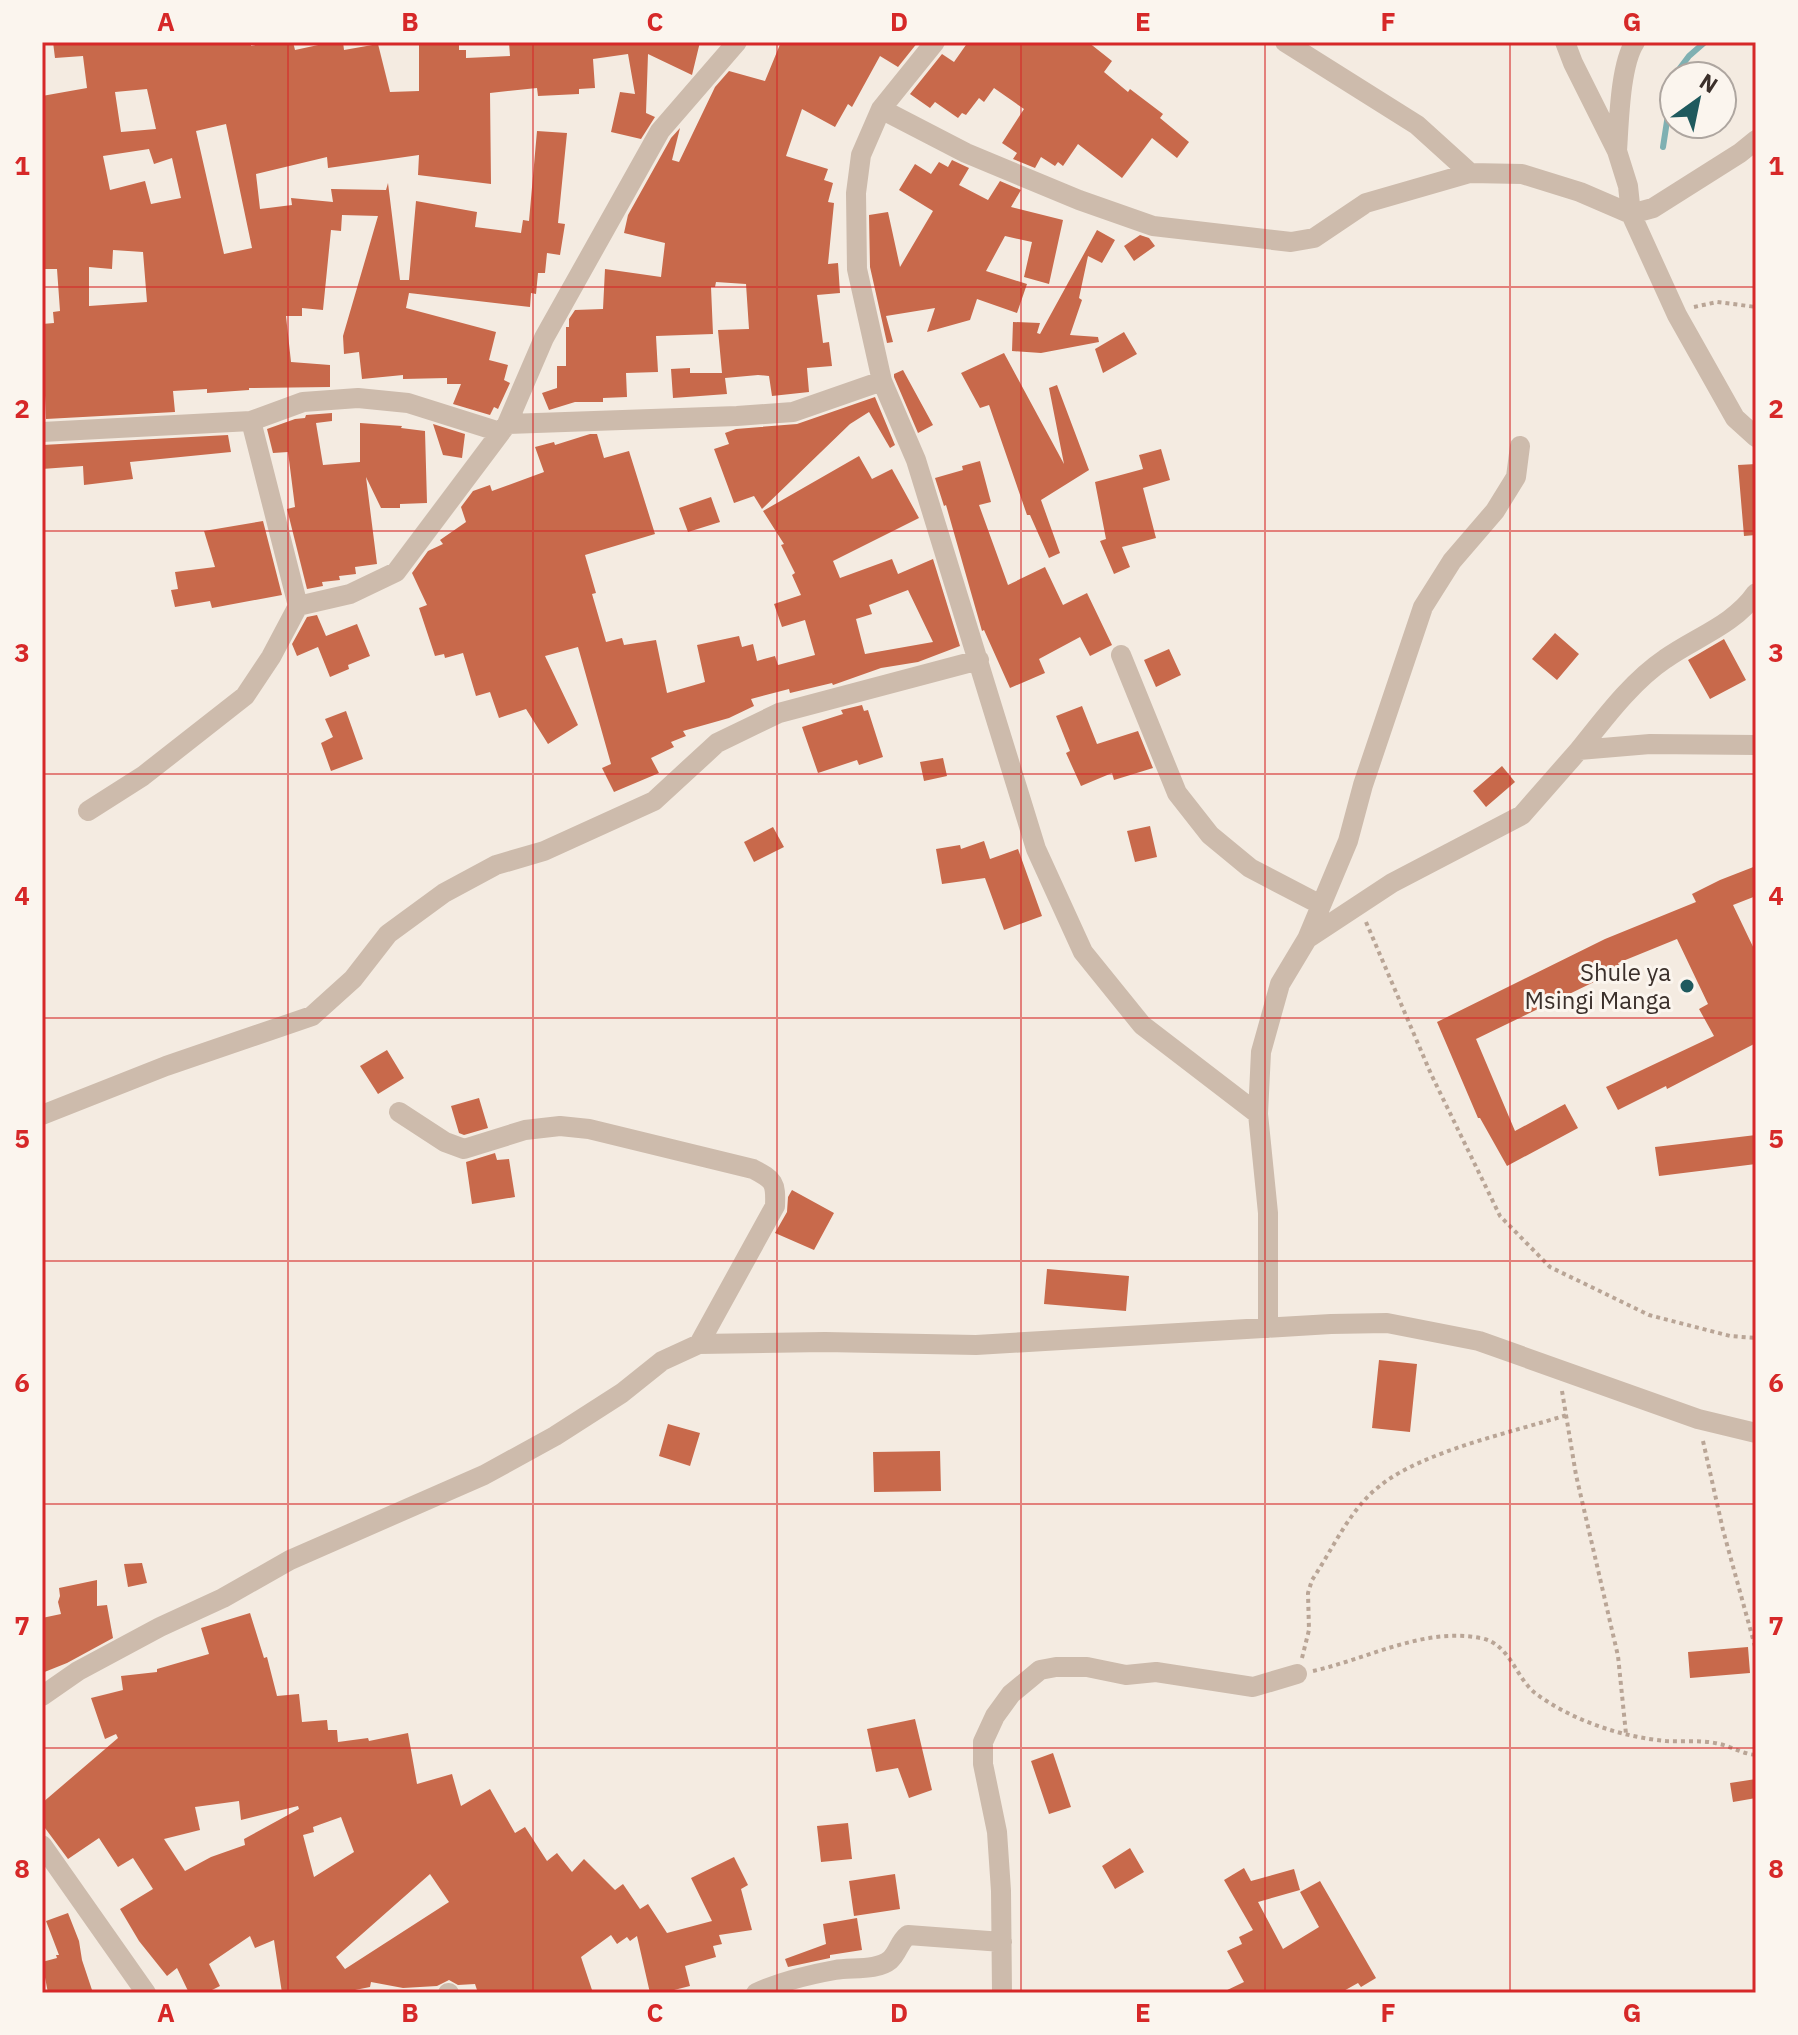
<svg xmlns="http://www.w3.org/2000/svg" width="1798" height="2035" font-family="'IBM Plex Sans',sans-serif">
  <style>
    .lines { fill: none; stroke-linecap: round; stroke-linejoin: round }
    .stream { stroke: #7fb0b2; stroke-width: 6 }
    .building { fill: #c8694b; fill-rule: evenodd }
    .path { stroke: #b9a596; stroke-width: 4; stroke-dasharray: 4 4; stroke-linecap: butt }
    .street { stroke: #cdbbac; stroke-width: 20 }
    .grid { fill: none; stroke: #d62828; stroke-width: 2; stroke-opacity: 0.55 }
    .poi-dot { fill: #1f5a5e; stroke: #fbf5ee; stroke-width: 3 }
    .labels { text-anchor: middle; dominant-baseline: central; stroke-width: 6; stroke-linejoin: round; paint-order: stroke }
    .poi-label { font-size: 24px; fill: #3b302b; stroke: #fbf5ee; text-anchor: end }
    .neatline { fill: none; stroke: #d62828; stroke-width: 3 }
    .grid-label { font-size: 26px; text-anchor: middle; font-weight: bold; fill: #d62828 }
  </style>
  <rect width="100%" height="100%" fill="#f4ebe1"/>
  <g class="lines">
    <path class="stream" d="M1674 76 1689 56 1705 42
      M1663 147 1674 76"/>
  </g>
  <path class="building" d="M53 42H251V46L270 42H293L295 50 332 42H343L344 50 378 44 390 92 419 91V42H459V50H466V58L510 56 509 42H700L692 75 648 54 646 113 655 117 641 139 611 132 620 92 635 94 628 54 593 59 595 88 579 89V94L538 96 537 88 490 93 491 184 418 175 419 155 328 168 327 157 256 174 260 209 292 205 291 198 333 202 331 189 386 190 388 183 400 280H409L416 201 477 212 475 227 521 233 523 220 529 221 537 131 567 133 558 223 565 224 560 255 547 253 545 273H538L536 294 531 293 530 307 409 293 406 308 496 332 489 360 508 365 504 380 510 383 498 409 494 407 490 415 453 404 461 384H447V378L403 379V375L362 379 359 352 344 354 343 336 378 216 342 215 341 231 331 230 323 310 302 308V316H286L291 362 330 365V387L249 388V390L207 393V389L173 391 175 412 46 419 42 324 54 323 53 312 60 311 57 269H42V96L87 88 83 56 55 58ZM147 89 156 129 121 132 115 92ZM226 124 252 248 224 254 196 131ZM149 149 154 164 172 158 181 198 151 204 145 181 110 190 103 156ZM113 250 143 252 147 302 89 306V267L112 269Z
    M781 42H918L898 67 880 56 852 107 848 104 835 127 802 109 786 156 828 169 824 180 833 183 828 202 834 203 828 264 838 263 840 293 817 295 823 343 829 342 832 366 807 368 809 392 772 396 769 376 758 375 725 378 727 394 673 398 671 369 690 368V373H722L718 330 749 329 746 284 716 282 715 287H711L713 334 656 336 658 372 626 373 627 397 603 398V402H575L549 410 542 393 557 388V366H566V327H569V319L575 310 603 309 605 269 661 277 665 243 624 233 628 215 671 138 680 128 672 160 679 162 715 87 729 71 765 81Z
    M968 42H1088L1112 61 1104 72 1128 92 1130 89 1163 114 1160 118 1189 142 1177 158 1152 138 1122 178 1078 144 1063 166 1058 162 1055 166 1041 157 1035 168 1013 159 1017 153 1002 143 1024 109 994 88 984 102 979 98 966 115 962 113 958 118 935 102 930 108 910 94 942 54 954 62Z
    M952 160 969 168 959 185 988 200 1000 181 1021 190 1011 207 1063 220 1049 284 1024 277 1032 242 1005 236 986 271 1027 284 1017 313 977 299 970 320 927 332 935 308 886 316 893 342 887 343 870 267 869 215 888 212 900 267 933 211 899 190 915 164 931 174 939 162 948 167Z
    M1097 230 1115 240 1102 263 1088 256 1079 298 1082 300 1070 335 1098 337 1099 342 1041 353 1012 351 1013 322 1040 323 1037 333 1040 334Z
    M1140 235 1149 238 1155 246 1134 261 1124 246Z
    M1124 332 1137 354 1103 373 1095 349Z
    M1004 353 1064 464 1049 388 1057 385 1089 470 1041 500 1060 553 1049 558 1030 515H1027L989 405 980 408 961 373Z
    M903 370 933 425 918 433 894 377V374Z
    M875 397 895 445 890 448 869 412 850 424 762 509 754 496 734 503 714 449 729 444 725 433 736 429 797 424Z
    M332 413V421L316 423 323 465 360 462V423L402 426 401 428 425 431 427 503 400 504V508H381L366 477 377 564 355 567 356 574 339 576 340 580 322 582 323 586 307 589 287 509 295 507 288 452 273 453 267 429 295 419 305 418 306 415Z
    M433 424 465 434 462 458 443 455Z
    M590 434H597L604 458 629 451 655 534 585 555 596 593 592 594 606 642 622 638 624 645 656 640 667 693 705 682 697 645 739 636 742 647 753 644 757 661 775 656 778 665 815 655 805 620 782 627 774 604 801 595 792 575 795 573 781 545 784 544 763 511 859 456 872 479 892 469 919 518 833 561 840 578 892 559 898 574 933 559 960 646 918 662 881 668 833 685 832 683 790 693 789 689 751 699 754 706 729 718 683 731 686 736 671 742 674 747 651 758 659 773 614 792 602 768 611 764 578 647 545 656 578 725 548 744 526 709 499 718 490 692 476 696 463 653 445 658 444 654 435 656 419 608 427 605 412 573 428 551 443 544 440 540 466 522 461 507 473 491 490 485 492 491 544 472 535 447 554 442 555 445ZM908 590 933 642 865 654 856 619 872 614 869 605Z
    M228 435 231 452 130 462 133 479 84 485 83 466 42 469V445Z
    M1161 449 1170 480 1143 488 1156 538 1122 547 1130 567 1114 574 1100 541 1106 539 1095 482 1143 469 1139 455Z
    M980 461 991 502 979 505 1008 585 1045 567 1063 605 1087 593 1112 645 1090 656 1080 637 1039 659 1045 673 1010 688 984 630 982 631 946 505 944 506 935 478 963 470 962 466Z
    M1756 464V535L1744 536 1738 465Z
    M711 497 720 522 688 532 679 508Z
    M263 521 282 595 212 608 210 601 175 607 171 590 178 589 175 572 215 567 204 531Z
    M317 615 326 636 357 624 370 656 348 665 349 669 330 677 318 647 297 656 292 644 307 617Z
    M1555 633 1579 654 1557 680 1532 659Z
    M1724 639 1746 680 1710 699 1688 660Z
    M1169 649 1181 675 1156 687 1144 660Z
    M862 705 864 711 868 710 883 757 859 765 857 760 818 773 802 727 843 714 841 710Z
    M1082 706 1097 744 1138 731 1153 768 1114 780 1112 773 1081 786 1066 753 1070 751 1056 716Z
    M346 711 363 759 331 771 321 743 333 737 325 719Z
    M943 758 947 776 924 781 920 762Z
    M1502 766 1515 782 1486 807 1473 791Z
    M1150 826 1157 857 1135 862 1127 831Z
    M773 827 784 847 754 862 744 842Z
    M984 841 990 859 1018 849 1042 916 1004 930 985 878 942 884 936 849 960 845 961 849Z
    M1756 866V896L1733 905 1756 953V1043L1667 1089 1666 1086 1618 1110 1606 1087 1714 1036 1699 1009 1708 1004 1677 939 1618 963 1621 969 1476 1039 1515 1131 1565 1104 1578 1128 1507 1166 1480 1118H1478L1437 1022 1605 939 1696 902 1692 894 1720 880Z
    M387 1050 404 1078 378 1094 360 1066Z
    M479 1098 488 1128 464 1135 459 1133 451 1106Z
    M1756 1135V1164L1659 1176 1655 1147Z
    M495 1153 497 1160 509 1159 515 1197 472 1204 466 1162Z
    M792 1190 834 1213 814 1250 775 1233 787 1212 788 1197Z
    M1047 1269 1129 1276 1126 1311 1044 1304Z
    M1379 1360 1417 1364 1410 1432 1372 1428Z
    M668 1424 700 1433 690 1466 659 1456Z
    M940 1451 941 1491 874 1492 873 1452Z
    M142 1563 147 1583 128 1587 124 1564Z
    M97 1580V1606L107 1605 113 1638 67 1663 42 1673V1618L61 1614 58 1602 60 1596 59 1588Z
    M250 1613 264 1658 267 1657 277 1696 299 1694 302 1722 327 1720 328 1730H337L338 1742 368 1738 369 1741 408 1733 417 1784 452 1774 461 1806 490 1789 515 1833 525 1827 547 1861 557 1853 572 1872 584 1859 615 1890 623 1884 640 1909 648 1904 667 1933 712 1921 691 1878 734 1857 748 1885 741 1889 752 1930 719 1935 722 1944 713 1946 716 1957 685 1966 690 1986 662 1993H650L637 1936 630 1941 627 1937 617 1944 611 1935 581 1957 593 1993H478L475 1984 458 1985 449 1980 437 1986 403 1988 371 1982 370 1987 340 1993H282L274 1940 255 1948 250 1936 209 1964 220 1986 206 1993H189L177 1968 167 1976 139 1941 120 1909 153 1889 133 1858 118 1867 99 1838 68 1859 42 1824V1803L118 1738 116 1734 105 1739 91 1698 123 1690 121 1676 157 1672V1669L209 1654 201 1628ZM239 1801 241 1820 298 1806 299 1809 244 1839 245 1845 211 1857 185 1871 164 1839 200 1830 195 1807ZM341 1817 354 1852 314 1877 303 1835 314 1832 313 1827ZM430 1874 449 1902 345 1969 336 1957Z
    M1748 1647 1750 1673 1690 1678 1688 1652Z
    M915 1719 932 1790 909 1798 898 1768 876 1772 867 1729Z
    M1053 1753 1071 1807 1049 1814 1031 1761Z
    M1756 1779V1798L1733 1802 1730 1783Z
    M848 1823 852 1859 821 1862 817 1826Z
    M1130 1848 1144 1872 1115 1889 1102 1866Z
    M1244 1868 1251 1881 1294 1869 1300 1890 1258 1902 1283 1949 1319 1927 1300 1892 1320 1881 1376 1978 1361 1987 1358 1983 1340 1993H1221L1244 1982 1227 1951 1242 1944 1239 1937 1253 1930 1224 1880Z
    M895 1874 900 1909 854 1916 849 1881Z
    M68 1913 79 1941 82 1960 93 1993H48L42 1962 57 1958 56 1955H59L46 1921Z
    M857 1918 862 1950 830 1955V1958L788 1967 785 1959 826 1944 823 1924Z"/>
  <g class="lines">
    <path class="path" d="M1694 307 1717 302 1756 307
      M1366 922 1431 1074 1500 1216 1550 1267 1649 1315 1730 1336 1756 1338
      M1562 1391 1576 1475 1618 1656 1626 1734
      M1703 1441 1723 1530 1756 1650
      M1302 1658 1309 1630 1308 1593 1312 1580C1333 1549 1350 1508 1381 1485 1424 1451 1513 1432 1567 1415
      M1313 1671C1367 1659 1424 1627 1480 1638 1510 1643 1515 1677 1535 1693 1571 1720 1621 1737 1666 1741 1682 1742 1699 1740 1715 1743 1729 1745 1742 1754 1756 1755"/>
    <path class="street" d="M935 42 881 109 861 155 856 193 857 269 882 381 916 460 1036 849 1083 952 1142 1025 1258 1114
      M1285 42 1417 125 1470 173
      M1565 42 1573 63 1617 151 1628 186 1631 214 1677 315 1735 418 1756 437
      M881 109 966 153 1079 200 1153 226 1291 242 1314 238 1366 203 1470 173 1522 174 1580 192 1631 214 1653 208 1740 153 1756 140
      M1617 151C1619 122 1620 65 1635 42
      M251 421 298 606
      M507 424 737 416 793 412 882 381
      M42 432 251 421 303 402 358 398 408 403 500 432
      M1121 655 1177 793 1210 835 1250 868 1321 905
      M1579 750C1604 719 1631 682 1665 659 1696 637 1734 625 1756 593
      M88 811 143 776 245 696 271 657 298 606 350 594 396 572 507 424 544 338 660 131 737 42
      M1307 939 1348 841 1363 785 1423 607 1452 561 1495 511 1516 477 1520 446
      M399 1112 445 1142 464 1149 525 1130 560 1126 589 1129 753 1169C774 1180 776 1182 775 1206L699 1344
      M42 1115 166 1066 312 1016 353 979 388 934 444 893 496 865 544 851 654 801 717 743 779 713 979 660
      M1268 1328V1213L1258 1114 1261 1052 1280 984 1307 939 1392 883 1522 815 1579 750 1650 744 1756 745
      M42 1696 78 1671 160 1627 223 1598 290 1560 484 1475 555 1436 622 1393 662 1361 699 1344 825 1342 976 1345 1331 1324 1387 1323 1479 1341 1698 1419 1756 1433
      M42 1845 146 1993
      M448 1993H449
      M756 1993C782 1981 807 1975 835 1970 851 1967 877 1971 890 1960 898 1953 899 1942 908 1935L1002 1942
      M1002 1993 1001 1891 997 1832 983 1764V1742L995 1716 1011 1694 1040 1670 1056 1667H1087L1126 1675 1156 1672 1253 1687 1297 1674"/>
  </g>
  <path class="grid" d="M288 42V1993M533 42V1993M777 42V1993M1021 42V1993M1265 42V1993M1510 42V1993M42 287H1756M42 531H1756M42 774H1756M42 1018H1756M42 1261H1756M42 1504H1756M42 1748H1756"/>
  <circle class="poi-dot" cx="1687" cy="986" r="8"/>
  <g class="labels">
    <g class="poi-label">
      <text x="1671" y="972">Shule ya<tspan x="1671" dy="28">Msingi Manga</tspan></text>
    </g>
  </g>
  <rect width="1798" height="2035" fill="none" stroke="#fbf5ee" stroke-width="88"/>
  <g transform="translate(1698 100) rotate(33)"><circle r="38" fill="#fbf5ee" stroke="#aea6a0" stroke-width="2"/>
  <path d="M0-6L14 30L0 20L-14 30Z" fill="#1f5a5e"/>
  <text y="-12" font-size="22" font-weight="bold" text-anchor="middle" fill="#3b302b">N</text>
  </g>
  <rect x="44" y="44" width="1710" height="1947" class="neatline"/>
  <g class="grid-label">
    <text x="166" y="31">A</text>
    <text x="410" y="31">B</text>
    <text x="655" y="31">C</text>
    <text x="899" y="31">D</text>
    <text x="1143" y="31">E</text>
    <text x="1388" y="31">F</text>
    <text x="1632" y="31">G</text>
    <text x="22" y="175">1</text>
    <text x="1776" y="175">1</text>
    <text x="22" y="418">2</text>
    <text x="1776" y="418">2</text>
    <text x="22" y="662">3</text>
    <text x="1776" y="662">3</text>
    <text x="22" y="905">4</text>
    <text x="1776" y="905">4</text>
    <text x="22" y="1148">5</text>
    <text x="1776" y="1148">5</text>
    <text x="22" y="1392">6</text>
    <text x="1776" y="1392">6</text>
    <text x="22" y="1635">7</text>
    <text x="1776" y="1635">7</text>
    <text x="22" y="1878">8</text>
    <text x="1776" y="1878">8</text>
    <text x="166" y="2022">A</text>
    <text x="410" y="2022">B</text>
    <text x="655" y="2022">C</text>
    <text x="899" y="2022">D</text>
    <text x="1143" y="2022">E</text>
    <text x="1388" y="2022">F</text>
    <text x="1632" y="2022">G</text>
  </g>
</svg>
